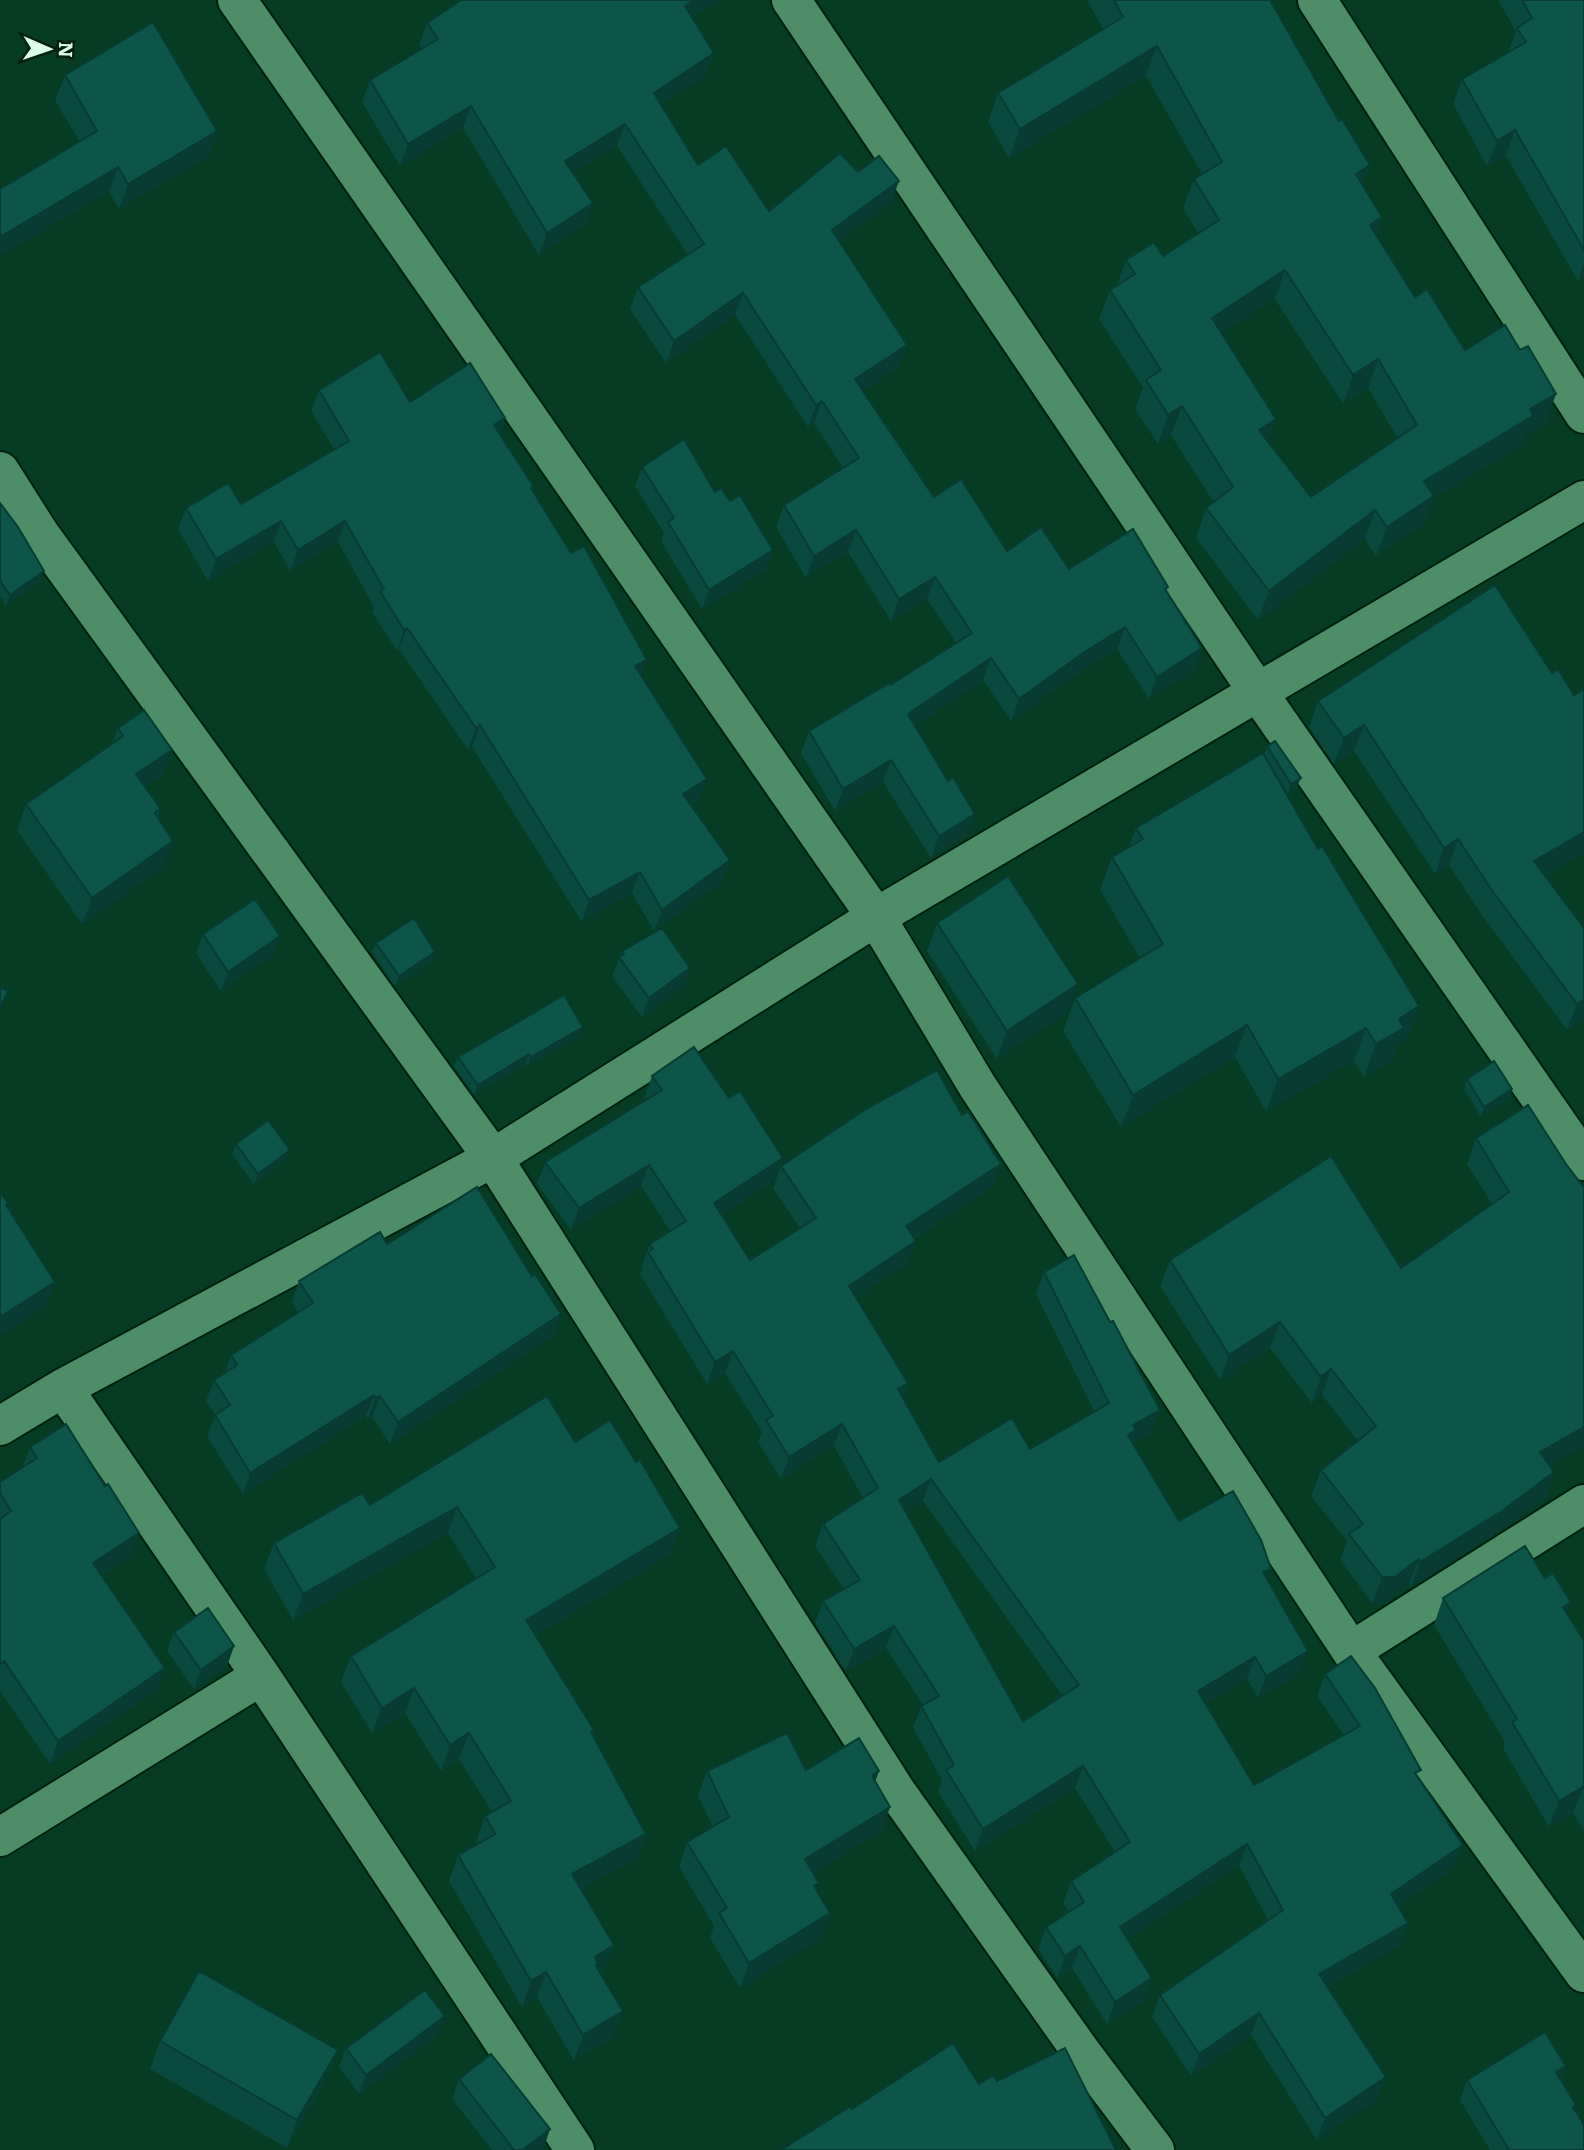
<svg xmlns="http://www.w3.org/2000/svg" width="1584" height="2150" font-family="Literata,serif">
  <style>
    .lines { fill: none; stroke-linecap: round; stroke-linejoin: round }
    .street-casing { stroke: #00210f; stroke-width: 42 }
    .street { stroke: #4d8e69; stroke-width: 38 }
    .wall { fill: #0a493e; fill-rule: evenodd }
    .shaded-wall { fill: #083c32 }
    .building { fill: #0c5548; stroke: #083c32; stroke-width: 2; fill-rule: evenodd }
  </style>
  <rect width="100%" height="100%" fill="#063c23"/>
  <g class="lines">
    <defs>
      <path id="street" d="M237 0 876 917 978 1087 1351 1651 1584 1973
        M791 0 1257 691 1584 1161
        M1317 0 1584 414
        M0 471 40 534 493 1158 896 1791 1082 2053 1155 2150
        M63 1388 261 1676 575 2150
        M0 1426 63 1388 493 1158 876 917 1584 500
        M1351 1651 1584 1504
        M0 1837 261 1676"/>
    </defs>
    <use href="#street" class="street-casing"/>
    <use href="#street" class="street"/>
  </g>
  <path class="wall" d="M719 0 692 18 714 53 706 75 661 105 698 165 769 211 858 172 891 203 839 241 907 345 899 367 863 391 934 497 1007 551 1069 569 1168 587 1166 591 1194 670 1149 699 1117 649 1078 673 1011 721 983 680 915 726 967 835 931 858 883 782 835 811 801 753 809 731 890 685 956 643 927 599 891 621 848 552 806 578 776 527 784 505 843 468 814 423 808 427 735 315 666 363 630 309 638 287 688 255 617 146 573 173 585 225 539 255 463 128 400 166 362 102 370 80 422 49 419 45 427 23Z
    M1087 0H1270L1363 185 1382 217 1376 235 1415 297 1465 350H1520L1556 394 1545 423 1526 434 1522 445 1433 498 1423 525 1376 556 1365 539 1258 620 1196 538 1206 508 1214 503 1171 435 1158 444 1135 409 1143 388 1099 319 1110 290 1117 285 1126 260 1163 256 1198 233 1183 208 1194 179 1202 174 1146 76 1009 158 988 122 998 93 1103 29ZM1275 299 1343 404 1368 388 1398 439 1311 497 1268 441 1276 419 1222 333Z
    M1498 0H1584V277L1578 281 1506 156 1487 166 1453 104 1462 79 1508 52 1516 31Z
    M65 75 217 131 208 157 119 209 55 100Z
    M319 390 410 402 505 418 500 433 641 675 699 800 691 805 723 881 654 931 632 893 582 922 472 747 468 750 399 649 397 651 372 612 374 607 338 542 290 571 274 542 208 581 178 529 186 508 241 504 334 449 311 411Z
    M642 467 715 492 730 501 773 550 766 570 702 609 661 541 664 533 635 486Z
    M0 503 41 580 6 605 0 596Z
    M1495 585 1584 852 1545 876 1584 1018 1567 1030 1482 915 1449 865 1435 874 1354 751 1334 764 1309 727 1318 701Z
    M118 728 163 776 145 787 161 809 158 817 164 867 82 924 17 830 26 804 112 744Z
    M1267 746 1297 787 1288 794 1274 771 1318 849 1419 1006 1407 1039 1398 1045 1392 1061 1364 1077 1354 1061 1266 1111 1235 1057 1121 1127 1063 1031 1075 998 1140 958 1100 890 1112 857 1129 847 1136 828 1264 755Z
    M937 923 1068 1012 997 1059 927 951Z
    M203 934 273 955 221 991 196 953Z
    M376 943 432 962 395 986 372 952Z
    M622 951 690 968 683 987 642 1017 612 976Z
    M579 1037 527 1066 526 1064 474 1095 454 1066 458 1057Z
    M652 1076 729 1098 783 1158 775 1180 722 1214 750 1260 800 1228 773 1188 781 1166 993 1186 914 1238 916 1241 908 1263 856 1298 908 1383 903 1398 939 1462 1030 1449 1094 1411 1036 1294 1044 1272 1110 1322 1160 1410 1152 1432 1133 1443 1179 1521 1267 1580 1300 1673 1258 1698 1247 1679 1206 1703 1254 1785 1344 1735 1317 1696 1325 1674 1418 1778 1455 1867 1398 1906 1400 1945 1327 1987 1378 2099 1317 2140 1251 2035 1191 2076 1152 2017 1160 1995 1268 1920 1239 1866 1127 1939 1152 1978 1144 2000 1107 2024 1072 1968 1057 1978 1038 1949 1046 1927 1069 1912 1063 1903 1071 1881 1115 1852 1075 1788 975 1851 938 1792 942 1780 913 1728 921 1706 923 1705 886 1648 846 1671 815 1623 823 1601 844 1589 815 1546 823 1524 863 1498 834 1446 781 1479 758 1442 762 1432 725 1373 707 1384 640 1274 643 1268 642 1266 650 1244 670 1231 641 1186 571 1230 537 1184 545 1162 646 1100 644 1098ZM923 1501 1062 1695 1023 1721 906 1512Z
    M1467 1079 1512 1089 1509 1099 1481 1117 1464 1089Z
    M1528 1105 1550 1466 1554 1472 1545 1498 1492 1536 1411 1587 1409 1584 1386 1603H1372L1340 1560 1347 1541 1311 1496 1321 1470 1358 1441 1322 1395 1312 1403 1270 1348 1220 1380 1160 1286 1170 1260 1401 1268 1492 1204 1467 1164 1476 1138Z
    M236 1144 286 1160 254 1184 232 1154Z
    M387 1244 532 1276 561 1314 553 1336 390 1444 372 1417 368 1419 366 1416 243 1494 207 1436 215 1415 206 1401 214 1380 225 1373 231 1355 298 1313 292 1302 299 1281Z
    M575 1442 636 1462 680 1528 671 1554 536 1635 594 1730 593 1734 646 1834 636 1860 581 1889 604 1971 600 1974 623 2011 613 2037 574 2061 537 1997 522 2007 449 1881 458 1855 477 1844 476 1842 485 1816 492 1812 459 1759 441 1771 405 1713 372 1733 341 1682 351 1656 476 1578 448 1533 293 1620 264 1569 274 1543 370 1505Z
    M30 1447 131 1556 101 1575 165 1668 156 1690 50 1764 0 1691V1482L22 1468Z
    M1443 1598 1567 1613 1584 1641V1831L1573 1813 1549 1827 1503 1748 1505 1742 1434 1625Z
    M174 1632 234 1646 227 1666 194 1689 167 1651Z
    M806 1770 875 1782 890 1807 881 1831 813 1873 816 1891 821 1938 740 1988 710 1938 714 1926 679 1867 687 1842 713 1827 698 1796 707 1771Z
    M438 2035 359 2094 339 2067 346 2048Z
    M160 2041 338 2050 327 2078 287 2148 150 2069Z
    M1566 2066 1561 2080 1575 2109 1584 2150H1490L1460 2100 1467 2080Z
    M459 2079 550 2129 543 2149 541 2150H492L452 2099Z"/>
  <path class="shaded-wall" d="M694 0H719L677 28 685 6Z
    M1157 46 1146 76 1009 158 1020 129Z
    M714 53 706 75 646 115 654 93Z
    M471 106 463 128 400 166 408 144Z
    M625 124 617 146 557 183 565 161Z
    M1515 130 1506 156 1487 166 1497 141Z
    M217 131 208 157 119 209 128 184Z
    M1370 165 1360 194 1356 174Z
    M118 167 109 192 0 256V237Z
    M899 181 891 203 824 252 832 230Z
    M593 203 585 225 539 255 547 233Z
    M1382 217 1372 246 1370 225Z
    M1584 263V277L1578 281Z
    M1285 270 1275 299 1201 347 1212 318Z
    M743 293 735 315 666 363 674 341Z
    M907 345 899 367 847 401 855 379Z
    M1378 359 1368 388 1343 404 1353 375Z
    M1556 394 1545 423 1526 434 1522 445 1433 498 1423 525 1376 556 1387 527 1424 481 1530 409Z
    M822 401 814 423 808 427 816 405Z
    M1182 406 1171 435 1158 444 1168 415Z
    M505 418 498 439 494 425Z
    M1276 419 1266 448 1259 430Z
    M1375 510 1365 539 1258 620 1269 591Z
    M281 521 274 542 208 581 216 559Z
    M345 521 338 542 290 571 298 550Z
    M856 530 848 552 806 578 814 556Z
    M773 550 766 570 702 609 709 590Z
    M44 571 41 580 6 605 10 595Z
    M935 577 927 599 891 621 899 599Z
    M1125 627 1117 649 1078 673 1011 721 1019 699 1086 651Z
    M407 628 399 649 397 651 404 630Z
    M1202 648 1194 670 1149 699 1157 677Z
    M991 658 983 680 900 736 908 714Z
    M647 660 639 681 635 666Z
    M480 725 472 747 468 750 476 728Z
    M1364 725 1354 751 1334 764 1344 738Z
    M172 750 163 776 127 800 136 774Z
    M891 760 883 782 835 811 843 789Z
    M1301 778 1297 787 1288 794 1291 784Z
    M707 779 699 800 675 815 683 794Z
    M975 814 967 835 931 858 939 836Z
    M1584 832V852L1525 887 1534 861Z
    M1458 839 1449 865 1435 874 1444 848Z
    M173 841 164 867 82 924 92 898Z
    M730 860 723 881 654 931 662 910Z
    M640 872 632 893 582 922 589 900Z
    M280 936 273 955 221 991 228 972Z
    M435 952 432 962 395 986 399 976Z
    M690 968 683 987 642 1017 649 998Z
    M1078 984 1068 1012 997 1059 1007 1031Z
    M8 991 0 1013V1008Z
    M1584 999V1018L1567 1030 1577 1004Z
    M1419 1006 1407 1039 1398 1045 1392 1061 1364 1077 1376 1044 1399 1019Z
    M1247 1025 1235 1057 1121 1127 1133 1095Z
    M583 1027 579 1037 527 1066 531 1057Z
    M1366 1028 1354 1061 1266 1111 1278 1079Z
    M529 1054 526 1064 474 1095 478 1085Z
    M1512 1089 1509 1099 1481 1117 1484 1107Z
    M290 1150 286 1160 254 1184 258 1174Z
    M783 1158 775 1180 706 1224 714 1203Z
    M1001 1164 993 1186 898 1248 906 1226Z
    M649 1165 641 1186 571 1230 579 1208Z
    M916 1241 908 1263 841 1308 849 1286Z
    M55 1282 46 1306 0 1336V1317Z
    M561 1314 553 1336 390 1444 398 1422Z
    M1280 1322 1270 1348 1220 1380 1229 1355Z
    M733 1351 725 1373 707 1384 715 1362Z
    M1331 1369 1322 1395 1312 1403 1321 1377Z
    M908 1383 900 1405 898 1389Z
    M374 1395 366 1416 243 1494 250 1473Z
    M380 1396 372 1417 368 1419 376 1398Z
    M1160 1410 1152 1432 1131 1444 1128 1435 1133 1425Z
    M842 1424 834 1446 781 1479 789 1457Z
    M1584 1427V1447L1531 1477 1540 1452Z
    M1554 1472 1545 1498 1492 1536 1411 1587 1420 1562Z
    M931 1479 923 1501 891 1522 899 1500Z
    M457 1507 448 1533 293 1620 303 1594Z
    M680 1528 671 1554 517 1646 526 1620Z
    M139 1533 131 1556 84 1586 93 1563Z
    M1419 1559 1409 1584 1386 1603H1372L1382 1577Z
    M1271 1569 1263 1591V1572Z
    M1571 1602 1561 1629 1563 1607Z
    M894 1626 886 1648 846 1671 854 1649Z
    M234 1646 227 1666 194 1689 201 1670Z
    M1308 1651 1300 1673 1258 1698 1266 1676Z
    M1255 1657 1247 1679 1190 1713 1198 1691Z
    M165 1668 156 1690 50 1764 58 1741Z
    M414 1688 405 1713 372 1733 382 1708Z
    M469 1733 459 1759 441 1771 450 1745Z
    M1083 1766 1075 1788 975 1851 983 1829Z
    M879 1771 870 1796 872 1776Z
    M1583 1787 1573 1813 1549 1827 1559 1801Z
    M890 1807 881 1831 796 1883 805 1859Z
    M646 1834 636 1860 563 1899 572 1874Z
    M1247 1844 1239 1866 1112 1949 1120 1927Z
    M1463 1845 1455 1867 1383 1916 1391 1894Z
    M830 1913 821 1938 740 1988 749 1963Z
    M1408 1923 1400 1945 1311 1996 1319 1974Z
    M614 1945 604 1971 594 1978 595 1957Z
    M1080 1946 1072 1968 1057 1978 1065 1956Z
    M546 1972 537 1997 522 2007 531 1981Z
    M1152 1978 1144 2000 1107 2024 1115 2002Z
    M623 2011 613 2037 574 2061 583 2035Z
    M1259 2013 1251 2035 1191 2076 1199 2054Z
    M445 2016 438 2035 359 2094 366 2075Z
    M338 2050 327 2078 287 2148 297 2120Z
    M1566 2066 1559 2086 1556 2072Z
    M1386 2077 1378 2099 1317 2140 1325 2118Z
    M550 2129 543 2149 541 2150H523Z"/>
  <path class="building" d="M461 0H694L685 6 714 53 654 93 698 165 726 146 769 211 840 153 858 172 879 156 899 181 832 230 907 345 855 379 934 497 961 479 1007 551 1041 527 1069 569 1133 529 1168 587 1165 589 1202 648 1157 677 1125 627 1086 651 1019 699 991 658 908 714 948 781 953 777 975 814 939 836 891 760 843 789 809 731 889 683 890 685 972 633 935 577 899 599 856 530 814 556 784 505 859 458 822 401 816 405 743 293 674 341 638 287 704 244 625 124 565 161 593 203 547 233 471 106 408 144 370 80 438 39 427 23Z
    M1114 0H1270L1339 121 1342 119 1370 165 1356 174 1382 217 1370 225 1415 297 1427 289 1465 350 1505 325 1520 350 1528 346 1556 394 1530 409 1533 416 1424 481 1434 496 1387 527 1375 510 1269 591 1206 508 1233 487 1182 406 1168 415 1146 380 1161 370 1110 290 1135 274 1126 260 1154 242 1163 256 1219 220 1194 179 1222 162 1157 46 1020 129 998 93 1123 17ZM1285 270 1353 375 1378 359 1417 425 1311 497 1259 430 1276 419 1212 318Z
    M1522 0H1584V250L1515 130 1497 141 1462 79 1526 42 1517 28 1532 18Z
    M153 22 217 131 128 184 118 167 0 237V189L97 131 65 75Z
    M380 352 410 402 470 363 505 418 494 425 534 487 531 488 571 553 584 546 647 660 635 666 707 779 683 794 730 860 662 910 640 872 589 900 480 725 476 728 407 628 404 630 380 591 384 589 345 521 298 550 281 521 216 559 186 508 228 483 241 504 349 441 319 390Z
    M684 439 715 492 721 488 730 501 740 495 773 550 709 590 668 522 674 518 642 467Z
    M0 503 18 527 44 571 10 595 0 581Z
    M1495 585 1552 673 1558 669 1574 695 1584 689V832L1534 861 1584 928V999L1577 1004 1491 889 1458 839 1444 848 1364 725 1344 738 1318 701Z
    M144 710 172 750 136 774 161 809 155 813 173 841 92 898 26 804 123 736 118 728Z
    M1275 741 1301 778 1291 784 1267 746Z
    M1263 753 1318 849 1322 846 1419 1006 1399 1019 1404 1028 1376 1044 1366 1028 1278 1079 1247 1025 1133 1095 1075 998 1163 944 1112 857 1143 839 1136 828Z
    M1008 876 1078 984 1007 1031 937 923Z
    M255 899 280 936 228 972 203 934Z
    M414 918 435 952 399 976 376 943Z
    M662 928 690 968 649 998 619 957 624 954 622 951Z
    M0 987 8 991 0 1008Z
    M564 995 583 1027 531 1057 529 1054 478 1085 458 1057Z
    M694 1047 729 1098 740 1091 783 1158 714 1203 750 1260 816 1218 781 1166 866 1109 937 1070 962 1115 968 1111 1001 1164 906 1226 916 1241 849 1286 908 1383 898 1389 939 1462 1012 1418 1030 1449 1109 1403 1044 1272 1074 1255 1110 1322 1113 1321 1160 1410 1133 1425 1136 1430 1128 1435 1179 1521 1233 1491 1261 1540 1271 1569 1263 1572 1308 1651 1266 1676 1255 1657 1198 1691 1254 1785 1360 1726 1325 1674 1351 1656 1375 1688 1421 1770 1415 1773 1463 1845 1391 1894 1408 1923 1319 1974 1386 2077 1325 2118 1259 2013 1199 2054 1160 1995 1283 1910 1247 1844 1120 1927 1152 1978 1115 2002 1080 1946 1065 1956 1046 1927 1084 1902 1071 1881 1130 1842 1083 1766 983 1829 946 1770 954 1765 921 1706 939 1696 894 1626 854 1649 823 1601 860 1580 823 1524 878 1488 842 1424 789 1457 766 1420 773 1416 733 1351 715 1362 648 1252 653 1249 650 1244 686 1221 649 1165 579 1208 545 1162 662 1090 652 1076ZM931 1479 1079 1685 1023 1721 899 1500Z
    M1494 1061 1512 1089 1484 1107 1467 1079Z
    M1528 1105 1566 1164 1584 1188V1427L1540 1452 1554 1472 1502 1511 1420 1562 1419 1559 1395 1577H1382L1349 1534 1363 1524 1321 1470 1376 1426 1331 1369 1321 1377 1280 1322 1229 1355 1170 1260 1331 1156 1401 1268 1509 1192 1476 1138Z
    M268 1120 290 1150 258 1174 236 1144Z
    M477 1187 532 1276 535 1274 561 1314 398 1422 380 1396 376 1398 374 1395 250 1473 215 1415 230 1405 214 1380 237 1365 231 1355 313 1303 299 1281 380 1232 387 1244Z
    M0 1192 8 1203 6 1205 55 1282 0 1317Z
    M547 1396 575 1442 610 1420 636 1462 640 1460 680 1528 526 1620 594 1730 591 1732 646 1834 572 1874 614 1945 595 1957 598 1964 596 1966 623 2011 583 2035 546 1972 531 1981 458 1855 495 1834 485 1816 511 1801 469 1733 450 1745 414 1688 382 1708 351 1656 495 1567 457 1507 303 1594 274 1543 362 1493 370 1505Z
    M66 1424 105 1486 108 1484 139 1533 93 1563 165 1668 58 1741 4 1661 0 1664V1519L11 1511 0 1493V1482L37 1458 30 1447Z
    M1525 1546 1545 1578 1553 1573 1571 1602 1563 1607 1584 1641V1788L1583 1787 1559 1801 1512 1722 1517 1719 1443 1598Z
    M208 1608 234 1646 201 1670 174 1632Z
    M787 1733 806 1770 859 1738 879 1771 872 1776 890 1807 805 1859 819 1883 814 1886 830 1913 749 1963 719 1913 727 1908 687 1842 729 1817 707 1771Z
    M199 1971 338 2050 297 2120 160 2041Z
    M425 1990 445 2016 366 2075 346 2048Z
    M1545 2032 1566 2066 1556 2072 1576 2105 1573 2107 1584 2125V2150H1509L1467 2080Z
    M953 2043 979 2084 993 2075 997 2081 1065 2048 1116 2150H781L851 2106 852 2109Z
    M491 2054 550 2129 523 2150H514L459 2079Z"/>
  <g transform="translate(49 49) rotate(92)" stroke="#042011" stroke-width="5" paint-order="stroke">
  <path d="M0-5L12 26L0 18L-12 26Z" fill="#dbfce7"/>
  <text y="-10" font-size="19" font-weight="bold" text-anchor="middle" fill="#dbfce7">N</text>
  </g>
</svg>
